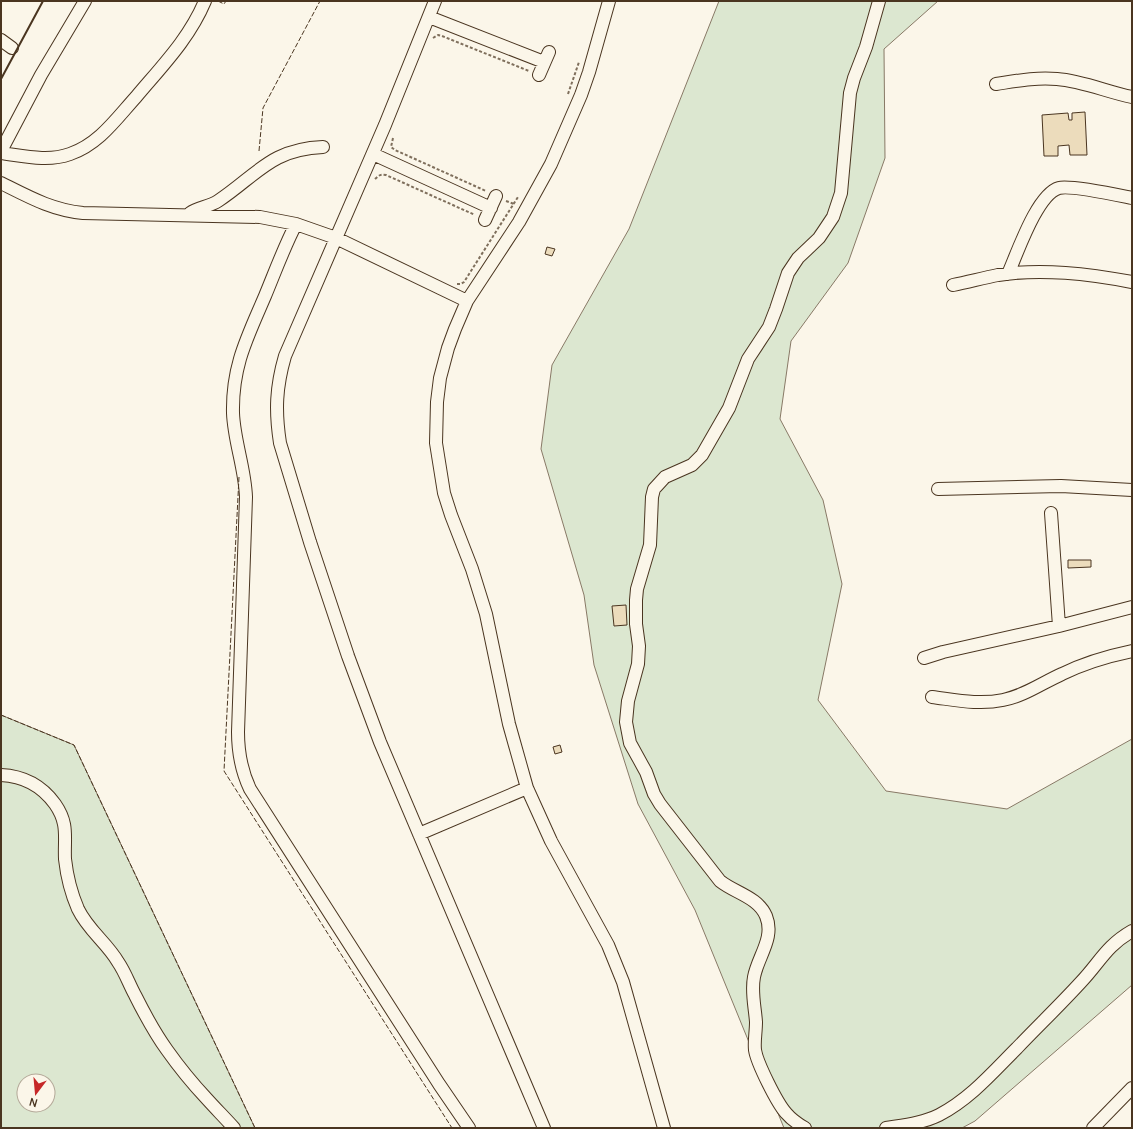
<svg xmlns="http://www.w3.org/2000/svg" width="1133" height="1129" font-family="Manrope,sans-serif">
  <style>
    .green { fill: #dce7d0; stroke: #887966; fill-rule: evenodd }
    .building { fill: #ecdcbc; stroke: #4a3520 }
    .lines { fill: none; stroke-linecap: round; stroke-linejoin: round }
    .minor-casing { stroke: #4a3520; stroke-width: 14 }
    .path { stroke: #7f6f5c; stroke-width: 2; stroke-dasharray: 3 2; stroke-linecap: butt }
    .minor { stroke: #fbf6e9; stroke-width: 12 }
    .fence { stroke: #4a3520; stroke-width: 1; stroke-dasharray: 5 2; stroke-linecap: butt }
    .wall { stroke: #4a3520; stroke-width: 2 }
  </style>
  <rect width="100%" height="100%" fill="#fbf6e9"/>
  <path class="green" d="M719 1H938L884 49 885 158 848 263 791 341 780 419 823 500 842 584 818 700 886 791 1007 809 1132 739V985L975 1121 962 1128H784L695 910 638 804 594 665 584 595 541 449 552 365 629 229Z
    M1 715 74 745 255 1128H1ZM24 1081H48V1105H24Z"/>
  <path class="building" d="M1085 112 1087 155H1070L1069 145 1058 146V156H1044L1042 115 1068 113 1069 120H1072V113Z
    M547 247 555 249 552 256 545 254Z
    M1068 560H1091V567L1068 568Z
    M626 605 627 625 614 626 612 606Z
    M560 745 562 752 555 754 553 747Z"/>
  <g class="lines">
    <defs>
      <path id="minor" d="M435 1 385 125 285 356C276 387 275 411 280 443L310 542 348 656 380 742 544 1128
        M609 1 589 72 581 95 551 164 519 222 467 301 455 329 448 348 440 378 437 402 436 443 444 493 451 515 472 569 486 614 509 724 527 788 551 841 608 945 623 982 664 1128
        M429 17 544 62
        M1 40 12 48
        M539 75 549 52
        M996 84C1016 81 1036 77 1057 79 1083 81 1107 92 1132 97
        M1 151 41 75 85 1
        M1 153C24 156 48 162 70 154 99 144 116 119 136 97 162 66 189 39 205 1
        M373 154 491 208
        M1 183C29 197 52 210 83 213L260 217 296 224 336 238 467 301
        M190 213C198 207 209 207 218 201 257 175 271 149 323 147
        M485 220 496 196
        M296 224C284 247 275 272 265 296 247 338 232 366 233 413 234 441 245 468 246 497L238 732C238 752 241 770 250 789L439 1084 469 1128
        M1008 274C1017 254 1037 194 1059 188 1071 185 1117 195 1132 198
        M953 285C968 282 983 278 998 275 1042 268 1089 274 1132 282
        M938 489 1061 486 1132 490
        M1051 513 1059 626
        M924 658 943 652 1059 626 1132 607
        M932 697C956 700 979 705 1003 700 1024 696 1042 683 1062 674 1084 663 1108 656 1132 651
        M1 775C23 776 42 786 55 804 69 824 64 837 65 859 67 877 71 893 78 909 88 930 107 943 118 962 125 972 129 984 135 995 144 1013 154 1032 167 1050 179 1067 192 1083 207 1099 216 1109 225 1118 234 1128
        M419 834 527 788
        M805 1128C798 1124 791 1119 786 1113 777 1103 757 1063 755 1050 754 1041 756 1032 756 1022 755 1007 751 992 754 977 758 956 775 938 766 916 758 897 735 893 720 881L660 804 654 794 646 772 630 743 626 722 628 701 638 664 639 646 636 624V600L637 589 650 545 652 497 654 489 665 477 692 465 702 455 729 408 748 359 769 327 776 309 788 273 798 258 819 238 833 217 841 193 850 93 854 78 866 47 879 1
        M886 1128C904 1125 923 1123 939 1115 970 1099 993 1072 1017 1048 1038 1026 1060 1005 1081 982 1100 962 1106 946 1132 931
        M1093 1128 1132 1088"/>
    </defs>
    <use href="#minor" class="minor-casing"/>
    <path class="path" d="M433 38 438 35 442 36 529 71
      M568 94 579 62
      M393 138 391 147 395 150 486 191
      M375 179C379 175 381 174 386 175L475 215
      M506 201 514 204
      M457 284H461L464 282 518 197"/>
    <use href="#minor" class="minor"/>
    <path class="fence" d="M218 1 224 4 226 1
      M259 151 263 108 320 1
      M239 477 224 771 452 1128
      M1 715 74 745 255 1128"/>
    <path class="wall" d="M1 79 43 1"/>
  </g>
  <rect width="1133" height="1129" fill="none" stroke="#4a3520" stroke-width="4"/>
  <g transform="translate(36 1093) rotate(196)"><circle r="19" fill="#fbf6e9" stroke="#b4a999"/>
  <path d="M0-3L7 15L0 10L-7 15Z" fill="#c62828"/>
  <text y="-6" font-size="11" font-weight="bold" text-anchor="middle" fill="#4a3520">N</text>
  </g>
</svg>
